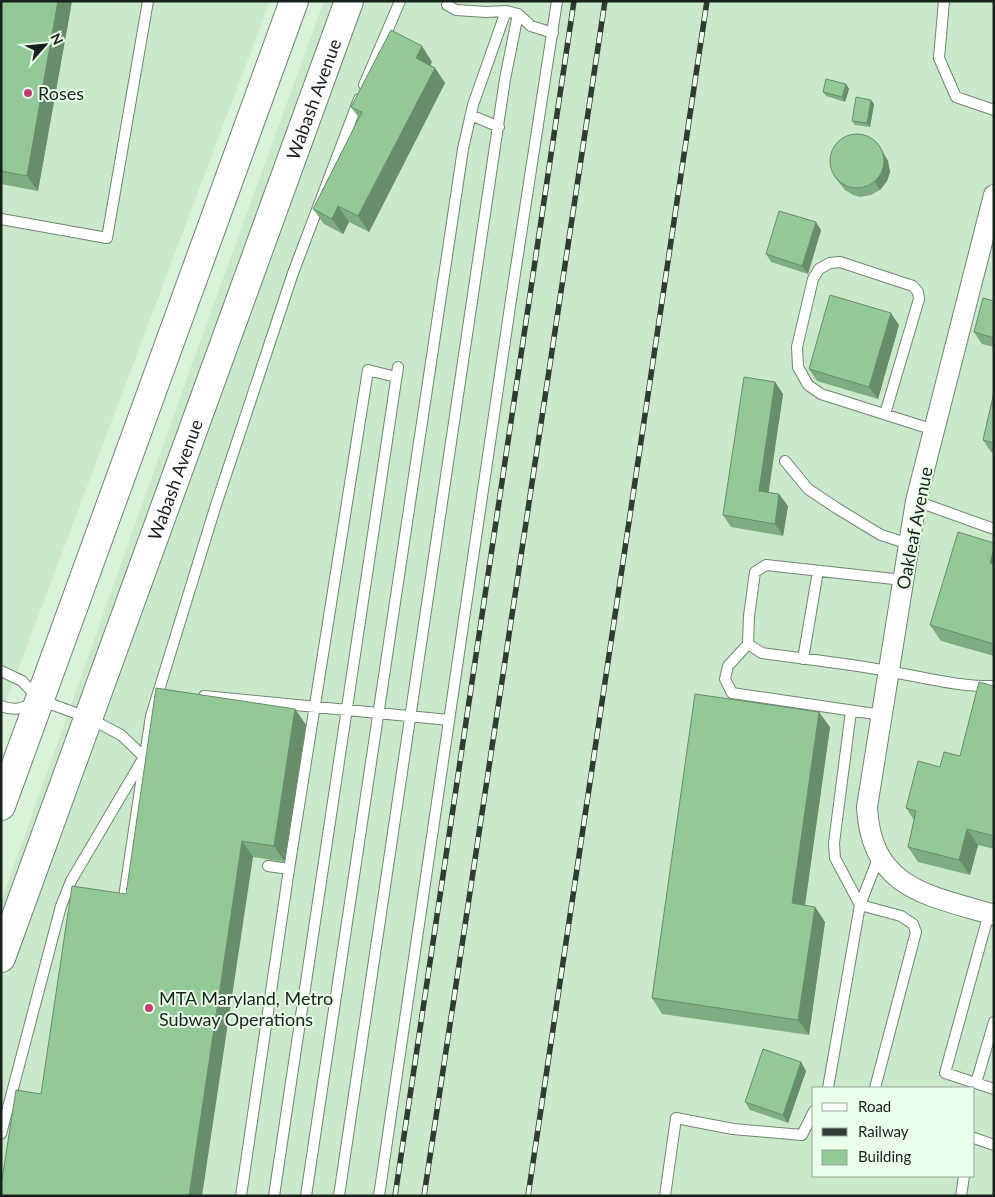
<svg xmlns="http://www.w3.org/2000/svg" width="995" height="1197" font-family="Lato,sans-serif">
  <style>
    .built { fill: #cae9cb; fill-rule: evenodd }
    .lines { fill: none; stroke-linecap: round; stroke-linejoin: round }
    .service-casing { stroke: #708671; stroke-width: 12 }
    .minor-casing { stroke: #708671; stroke-width: 22 }
    .primary-casing { stroke: #708671; stroke-width: 30 }
    .service { stroke: #fff; stroke-width: 10 }
    .minor { stroke: #fff; stroke-width: 20 }
    .primary { stroke: #fff; stroke-width: 28 }
    .rail-casing { stroke: #303b31; stroke-width: 5.5 }
    .rail { stroke: #eafeea; stroke-width: 4; stroke-dasharray: 11; stroke-linecap: butt }
    .wall { fill: #7ead82 }
    .shaded-wall { fill: #678d6a }
    .building { fill: #93c997; stroke: #678d6a }
    .poi-dot { fill: #c33b79; stroke: #eafeea; stroke-width: 2 }
    .labels { text-anchor: middle; dominant-baseline: central; stroke-width: 4; stroke-linejoin: round; paint-order: stroke }
    .poi-label { font-size: 18px; fill: #19221a; stroke: #eafeea; text-anchor: start }
    .street-label { font-size: 18px; fill: #19221a; stroke: #eafeea }
  </style>
  <rect width="100%" height="100%" fill="#d9f2da"/>
  <path class="built" d="M1 1H270L1 715Z
    M324 1H994V1196H1V902L192 364ZM814 1088H974V1176H814Z"/>
  <g class="lines">
    <defs>
      <path id="service" d="M944 1 939 58 956 97 994 110
        M447 5 456 10 486 12 506 11 518 14 531 26 553 33
        M364 85 400 1
        M471 115 499 127
        M1 219 107 238 148 1
        M885 414 919 299 918 292 913 286 840 262 830 263 819 269 813 279 797 347 798 367 808 385 821 394 934 430
        M785 461 808 489 838 509 881 535 909 544
        M916 501 994 529
        M903 580 766 565 755 572 749 616 748 644 762 653C803 659 846 663 887 671 923 677 958 687 994 686
        M748 644 728 666 725 679 732 693 882 715
        M803 659 818 571
        M1 671 22 681 40 700 89 718 121 735 144 757 71 881 61 906 1 1134
        M204 696 449 720
        M1 706C14 711 21 709 33 703
        M851 711 834 843 835 858 860 905
        M289 869 368 370 396 377
        M124 897 151 716 215 508 293 273 359 99
        M860 905 879 856
        M989 913 945 1073 994 1089
        M976 1083 994 1022
        M828 1088 860 905 901 916 913 924 916 932 875 1088
        M974 1138 994 1145
        M241 1196 289 869 268 866
        M274 1196 398 367
        M306 1196 463 149 473 105 506 11
        M339 1196 505 79 518 14
        M379 1196 512 293 557 1
        M665 1196 676 1118 733 1129 802 1135 814 1111
        M961 1196 964 1176"/>
      <path id="minor" d="M994 195 916 501 867 807C871 889 928 895 994 915"/>
      <g id="primary">
        <path d="M1 806 294 1"/>
        <path id="s1" d="M1 958 349 1"/>
      </g>
    </defs>
    <use href="#service" class="service-casing"/>
    <use href="#minor" class="minor-casing"/>
    <use href="#primary" class="primary-casing"/>
    <use href="#service" class="service"/>
    <use href="#minor" class="minor"/>
    <use href="#primary" class="primary"/>
    <defs>
      <path id="rail" d="M395 1196 574 1
        M424 1196 605 1
        M528 1196 707 1"/>
    </defs>
    <use href="#rail" class="rail-casing"/>
    <use href="#rail" class="rail"/>
  </g>
  <path class="wall" d="M1 1H72L38 191 1 184Z
    M432 62 430 65 435 68 445 83 369 232 349 222 343 234 324 224 313 209 359 118 351 107Z
    M846 84 849 89 845 102 826 96 823 92Z
    M874 104 870 127 855 125 852 121Z
    M883 152 888 161 890 172 887 181 880 190 871 195 860 197 853 195 845 190 833 175Z
    M821 230 808 274 771 262 766 254Z
    M994 301V347L982 344 974 332Z
    M899 325 878 399 817 381 809 369Z
    M775 382 783 394 768 492 788 506 783 536 731 527 723 515Z
    M994 392V453L991 452 983 440Z
    M994 543V656L941 641 930 625Z
    M994 686V849L978 845 970 875 918 862 908 847 914 820 906 808 940 767 960 756Z
    M295 709 306 725 285 862 253 857 41 1094 126 894Z
    M830 727 805 905 815 907 825 922 809 1035 662 1014 652 998Z
    M801 1062 806 1071 788 1123 750 1110 745 1102Z"/>
  <path class="shaded-wall" d="M58 1H72L38 191 27 176Z
    M422 46 432 62 426 73 416 58Z
    M435 68 445 83 369 232 358 216Z
    M846 84 849 89 845 102 842 97Z
    M871 100 874 104 870 127 867 123Z
    M878 144 888 161 890 172 887 181 880 190 875 182Z
    M338 206 349 222 343 234 332 219Z
    M816 222 821 230 808 274 802 266Z
    M891 313 899 325 878 399 869 387Z
    M775 382 783 394 767 503 759 491Z
    M779 494 788 506 783 536 775 524Z
    M994 549V569L990 563Z
    M295 709 306 725 285 862 274 846Z
    M819 712 830 727 803 919 792 903Z
    M967 829 978 845 970 875 959 860Z
    M242 841 253 857 202 1196H189Z
    M815 907 825 922 809 1035 798 1020Z
    M801 1062 806 1071 788 1123 783 1115Z"/>
  <path class="building" d="M1 1H58L27 176 1 171Z
    M391 30 422 46 416 58 435 68 358 216 338 206 332 219 313 209 362 112 351 107Z
    M826 79 846 84 842 97 823 92Z
    M856 97 871 100 867 123 852 121Z
    M830 161a27 27 0 1 1 54 0a27 27 0 1 1-54 0Z
    M779 211 816 222 802 266 766 254Z
    M830 295 891 313 869 387 809 369Z
    M983 298 994 301V338L974 332Z
    M744 377 775 382 759 491 779 494 775 524 723 515Z
    M994 392V443L983 440Z
    M958 532 994 543V549L990 563 994 564V644L930 625Z
    M979 682 994 686V836L967 829 959 860 908 847 916 811 906 808 918 761 940 767 944 752 960 756Z
    M156 688 295 709 274 846 242 841 189 1196H1V1186L16 1090 41 1094 72 886 126 894Z
    M695 694 819 712 792 903 815 907 798 1020 652 998Z
    M763 1049 801 1062 783 1115 745 1102Z"/>
  <g class="poi-dot">
    <circle cx="28" cy="93" r="5"/>
    <circle cx="149" cy="1008" r="5"/>
  </g>
  <g class="labels">
    <g class="poi-label">
      <text x="38" y="93">Roses</text>
      <text x="159" y="998">MTA Maryland, Metro<tspan x="159" dy="21">Subway Operations</tspan></text>
    </g>
    <g class="street-label">
      <text stroke="none"><textPath href="#s1" startOffset="914">Wabash Avenue</textPath></text>
      <text stroke="none"><textPath href="#s1" startOffset="509">Wabash Avenue</textPath></text>
      <text transform="translate(914 528) rotate(-79)">Oakleaf Avenue</text>
    </g>
  </g>
  <rect width="995" height="1197" fill="none" stroke="#19221a" stroke-width="5"/>
  <rect x="812" y="1087" width="162" height="90" fill="#eafeea" stroke="#96a697"/>
  <rect x="822" y="1103" width="25" height="8" fill="#ffffff" stroke="#96a697"/>
  <text x="858" y="1112" font-size="15" fill="#19221a">Road</text>
  <rect x="822" y="1128" width="25" height="8" fill="#303b31" stroke="#96a697"/>
  <text x="858" y="1137" font-size="15" fill="#19221a">Railway</text>
  <rect x="822" y="1150" width="25" height="15" fill="#93c997" stroke="#96a697"/>
  <text x="858" y="1162" font-size="15" fill="#19221a">Building</text>
  <g transform="translate(45 45) rotate(63)" stroke="#eafeea" stroke-width="4" paint-order="stroke">
  <path d="M0-4L9 19L0 12L-9 19Z" fill="#19221a"/>
  <text y="-8" font-size="14" font-weight="bold" text-anchor="middle" fill="#19221a">N</text>
  </g>
</svg>
